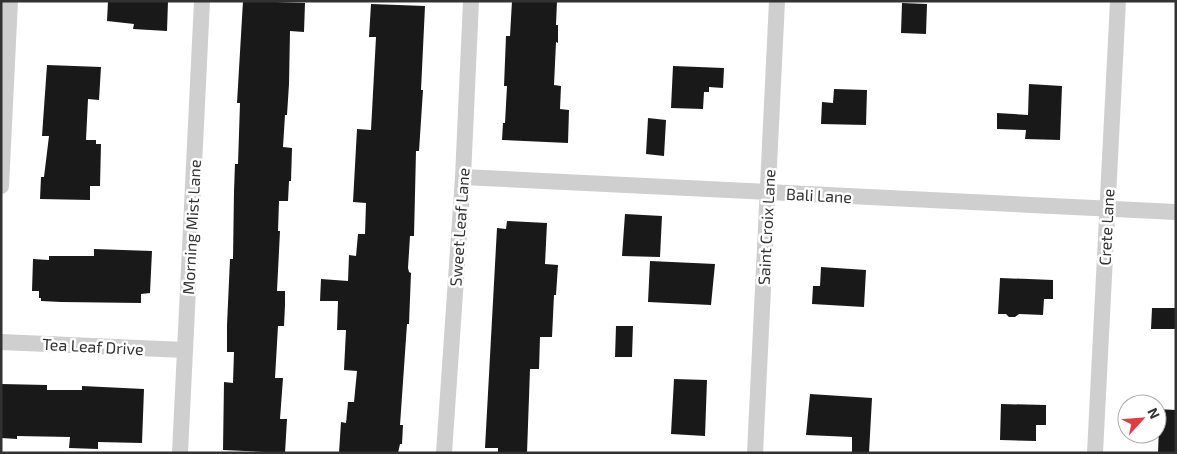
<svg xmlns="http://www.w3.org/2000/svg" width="1177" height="454" font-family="'Exo 2',sans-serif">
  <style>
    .building { fill: #191919 }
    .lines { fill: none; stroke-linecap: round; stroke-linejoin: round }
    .street { stroke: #cfcfcf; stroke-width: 16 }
    .labels { text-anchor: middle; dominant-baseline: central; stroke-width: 5; stroke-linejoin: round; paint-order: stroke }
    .street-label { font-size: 16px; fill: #323232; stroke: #fff }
  </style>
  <rect width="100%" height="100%" fill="#fff"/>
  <path class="building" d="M108 1H168L167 31 133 29 134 24 107 21Z
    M243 1 305 3 304 32 290 31 289 84 287 115H285L283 147 292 148 291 181H289L288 201H279L278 231H280L277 291H285V305L284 326H278L275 378H283L280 419H287L285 453 223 450 224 382 233 383 234 352H227V325L230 259H233L234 191 235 164H238L240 103H237Z
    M512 1H557L556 25H558V43L556 42 554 85 561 86 560 109 569 110 568 143 502 140 503 123H505L507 86H504L506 36H510Z
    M902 3 927 4 926 34 901 33Z
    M371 4 425 6 421 90H423L419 151H416L414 236H410L408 268 409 272 411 273 409 324H407L400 425H403L402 444H400L398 453H339L341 422 346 423 348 402H354L357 371 344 370 346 330H337L338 301H320L321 279 348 281 349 255 356 256 358 234H365L366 203 353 202 357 129 371 130 376 37H369Z
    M47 65 101 67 99 100 88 99 86 140H96V144H101L100 186H90V200L40 199 41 177H44L49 136H42Z
    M673 66 724 68 723 88 709 87V92H704L703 109 671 108Z
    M1029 84 1062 86 1060 140 1025 139 1026 130 997 129V113L1028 115Z
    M834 89 867 90 866 125 821 124 822 102 833 103Z
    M648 118 666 120 664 156 646 154Z
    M625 214 662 216 660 257 622 256Z
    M507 221 547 223 545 264 558 265 556 295H554L552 337H540L539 369H530L527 453H498V448H485L497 228 506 229Z
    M94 249 152 251 150 293 141 294V303L61 302 41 301V298H39V291H32L33 259 49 260V256H94Z
    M650 261 715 264 711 305 648 302Z
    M821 267 866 270 864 307 812 304 813 286H820Z
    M1000 278 1053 280V299H1044L1043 315 1019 314 1015 317H1009L1006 314H998Z
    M1152 308H1176V329H1151Z
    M616 326H633L632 357H615Z
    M674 379 707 380 705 436 671 434Z
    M1 384 47 385V390H82V386L144 389 142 443 98 442V449L69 448 70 437 17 436V439L1 438Z
    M810 394 872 398 869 453H852V437L806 435Z
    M1001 404 1046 405V425H1036V441L1000 440Z
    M1157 409 1176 410V453H1158L1159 427H1157Z"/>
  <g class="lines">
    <path class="street" d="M463 177 1176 212
      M1 186 10 1
      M1 342 185 350
      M180 453 202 1
      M444 453 463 177 471 1
      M755 453 777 1
      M1095 453 1118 1"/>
  </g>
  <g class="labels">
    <g class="street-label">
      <text transform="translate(819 195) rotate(3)">Bali Lane</text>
      <text transform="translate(191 227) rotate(-87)">Morning Mist Lane</text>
      <text transform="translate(459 227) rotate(-86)">Sweet Leaf Lane</text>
      <text transform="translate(766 227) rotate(-87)">Saint Croix Lane</text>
      <text transform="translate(1106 227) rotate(-87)">Crete Lane</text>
      <text transform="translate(93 346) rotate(3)">Tea Leaf Drive</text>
    </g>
  </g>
  <rect width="1177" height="454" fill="none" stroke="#323232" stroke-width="5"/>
  <g transform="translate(1142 419) rotate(64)"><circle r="24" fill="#ffffff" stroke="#adadad"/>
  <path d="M0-4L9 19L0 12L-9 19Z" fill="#e43a42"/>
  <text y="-8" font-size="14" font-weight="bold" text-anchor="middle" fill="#323232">N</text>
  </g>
</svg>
